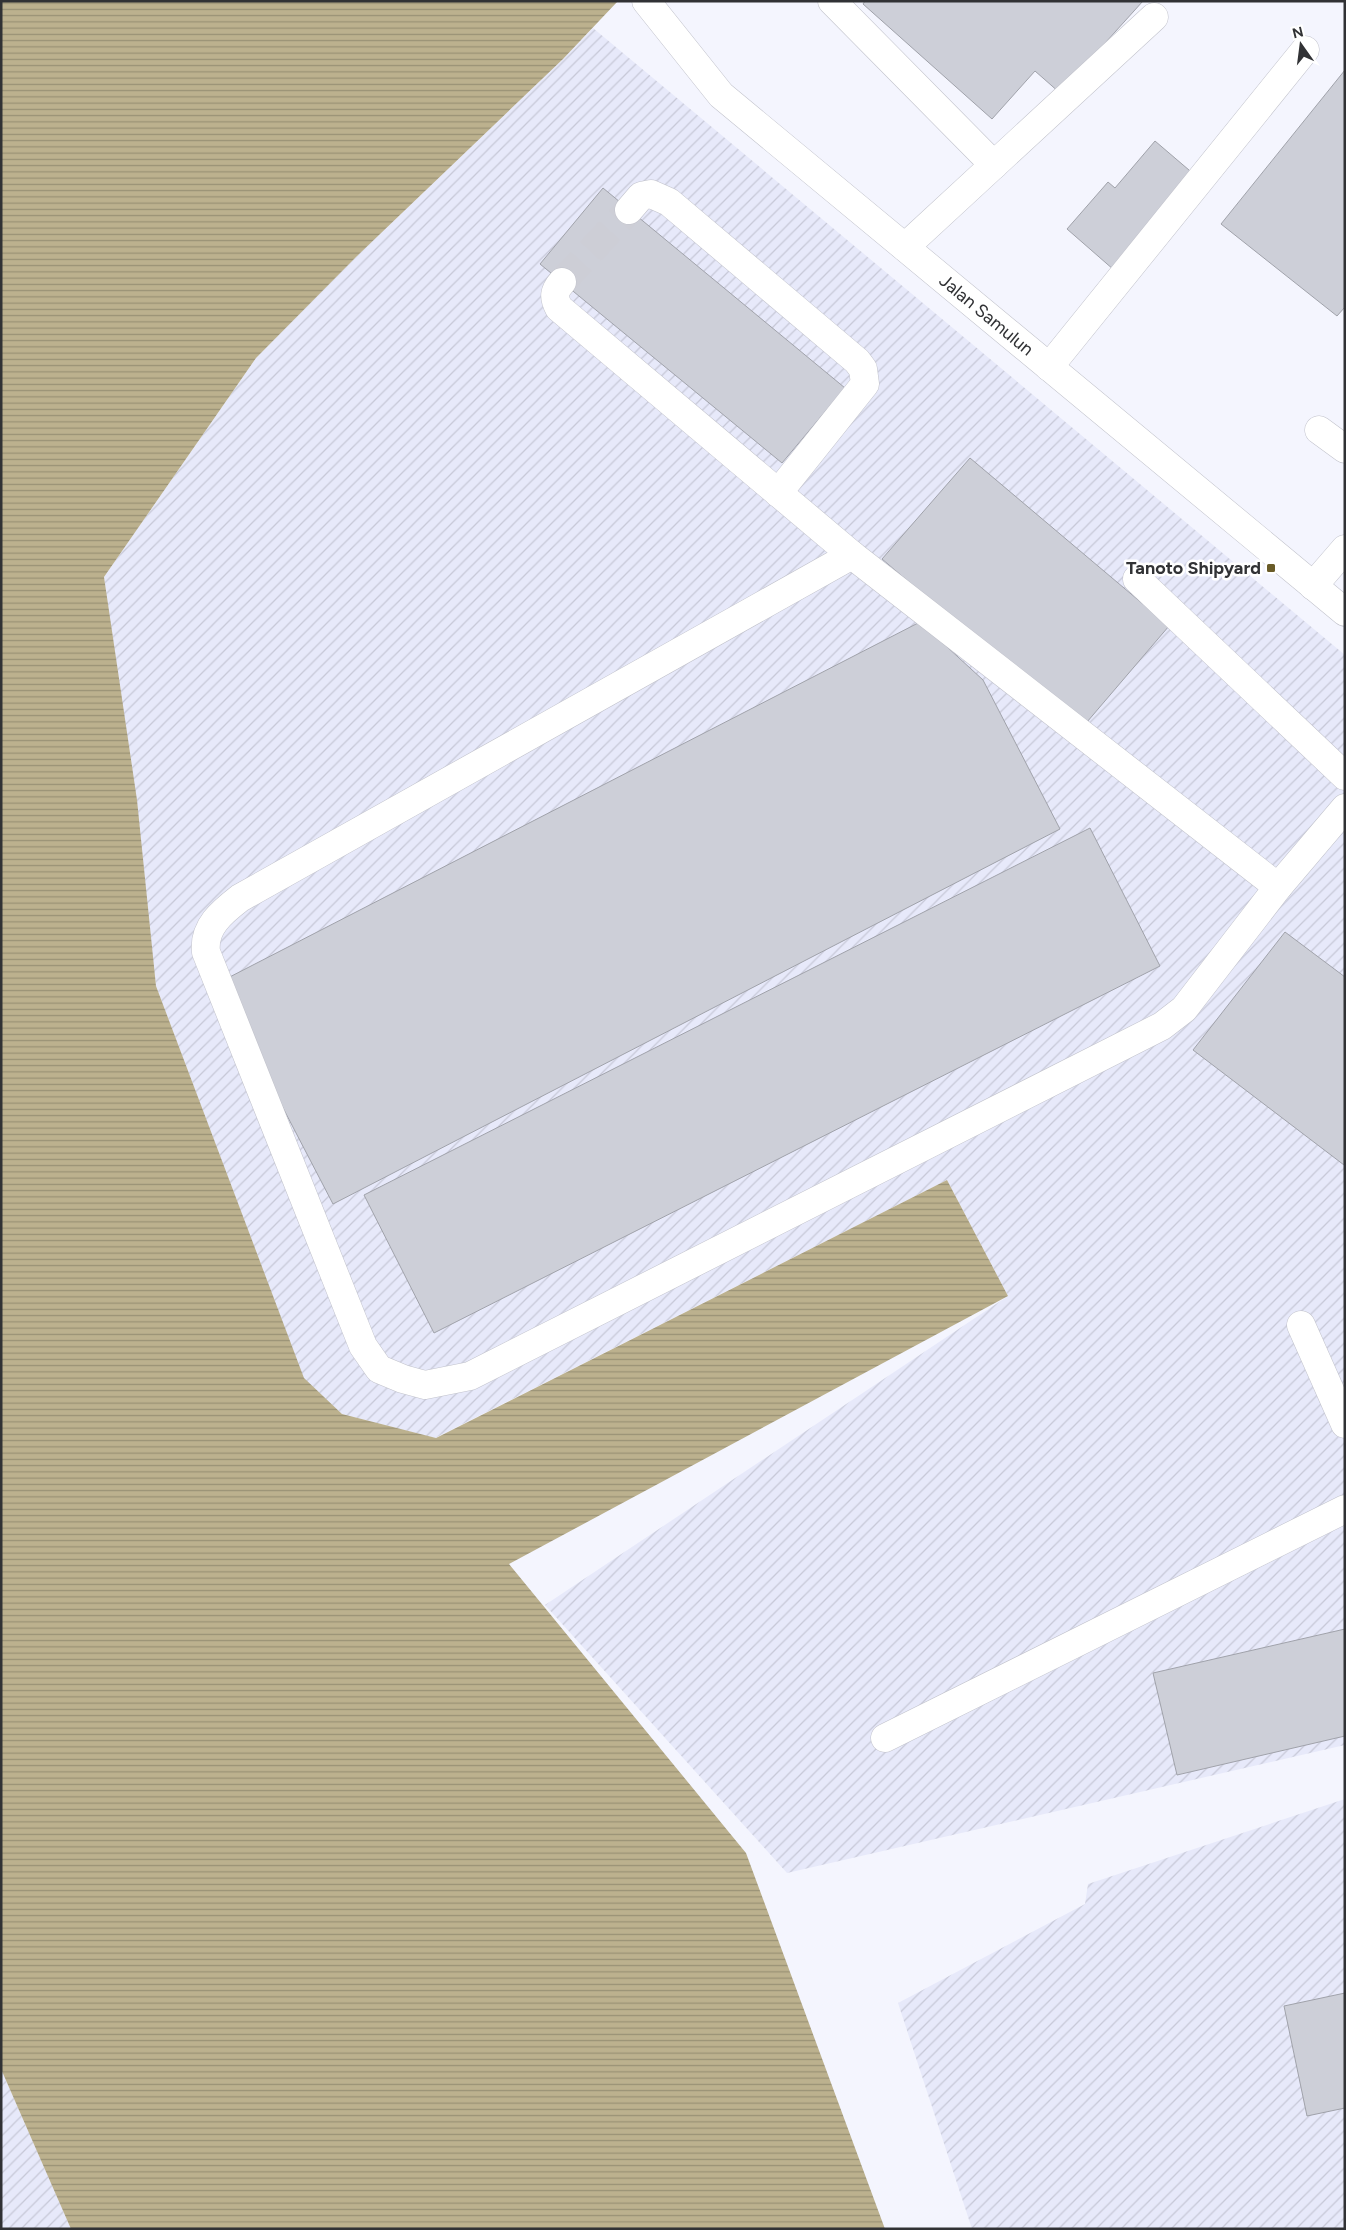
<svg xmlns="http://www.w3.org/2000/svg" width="1346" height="2230" font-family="Figtree,sans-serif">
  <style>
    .industrial { fill: url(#industrial-furrows) }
    .water { fill: url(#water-rules) }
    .building { fill: #cdcfd8; stroke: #a0a2aa }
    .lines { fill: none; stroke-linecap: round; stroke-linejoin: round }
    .minor-tunnel { stroke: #cdced6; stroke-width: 28; stroke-dasharray: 28 14; stroke-linecap: butt }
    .minor-casing { stroke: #c2c3cc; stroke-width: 29 }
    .minor { stroke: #fff; stroke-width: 28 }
    .poi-dot { fill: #695b28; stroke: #fff; stroke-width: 2 }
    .labels { text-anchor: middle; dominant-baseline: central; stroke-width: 5; stroke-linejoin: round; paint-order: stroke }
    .street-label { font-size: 18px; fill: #313235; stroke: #fff }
    .poi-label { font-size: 18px; font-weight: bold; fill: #313235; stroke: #fff; text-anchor: end }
  </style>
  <defs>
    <pattern id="industrial-furrows" width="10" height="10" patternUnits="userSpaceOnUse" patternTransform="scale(1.25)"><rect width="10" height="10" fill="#e7e9fa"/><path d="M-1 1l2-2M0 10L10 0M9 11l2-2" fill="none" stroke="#c7c8d7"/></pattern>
    <pattern id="water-rules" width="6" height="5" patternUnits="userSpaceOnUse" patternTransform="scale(1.25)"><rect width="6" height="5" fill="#bcb18e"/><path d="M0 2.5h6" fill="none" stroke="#999175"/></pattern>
  </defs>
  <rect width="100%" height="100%" fill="#f4f5fe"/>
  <path class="industrial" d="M593 28 1345 655V1745L787 1873 545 1605 1008 1296 947 1180 435 1438 342 1414 304 1379 156 986 104 577 256 358 356 257 563 59Z
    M1345 1799V2229H972L898 2003 1085 1904 1088 1884Z
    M1 2069 71 2229H1Z"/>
  <path class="water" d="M1 1H618L563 59 356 257 256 358 104 577 137 800 156 986 304 1378 342 1414 436 1438 947 1180 1008 1296 509 1564 746 1853 885 2229H71L1 2069Z"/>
  <path class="building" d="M865 1H1143L1060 93 1035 71 992 119 863 4Z
    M1345 70V307L1337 316 1221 224Z
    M1155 141 1196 176 1114 270 1067 229 1108 182 1115 188Z
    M603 188 845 388 782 463 540 264Z
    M970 458 1169 626 1081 729 882 559Z
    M920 622 983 680 1060 829 333 1204 218 983Z
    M1090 828 1160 966 434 1333 364 1195Z
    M1285 932 1345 977 1344 1165 1193 1050Z
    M1345 1629V1736L1177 1775 1153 1673Z
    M1345 1993V2108L1307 2116 1284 2006Z"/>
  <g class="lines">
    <path class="minor-tunnel" d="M562 282 629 210"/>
    <defs>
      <g id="minor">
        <path id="s1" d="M646 1 721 95 1345 612"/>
        <path d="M832 1 994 165"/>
        <path d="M629 210 641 196 651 194 669 202 857 361 863 369 865 384 778 493"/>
        <path d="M905 247 1154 17"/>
        <path d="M562 282C554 291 553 297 559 308L852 555 1278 887"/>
        <path d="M1049 367 1305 50"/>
        <path d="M1319 430 1345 449"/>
        <path d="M852 555 240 898C222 912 203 927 206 952L363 1346 379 1369 403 1379 425 1385 470 1376 1162 1026 1184 1009 1278 887 1345 808"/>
        <path d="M1137 579 1345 776"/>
        <path d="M1313 586 1345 549"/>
        <path d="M1301 1325 1345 1424"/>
        <path d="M885 1738 1345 1509"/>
      </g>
    </defs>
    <use href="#minor" class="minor-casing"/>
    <use href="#minor" class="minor"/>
  </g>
  <rect class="poi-dot" x="1266" y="563" width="10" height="10" rx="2.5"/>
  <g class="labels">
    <g class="street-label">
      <text stroke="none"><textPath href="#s1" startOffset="465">Jalan Samulun</textPath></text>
    </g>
    <g class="poi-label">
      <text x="1261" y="568">Tanoto Shipyard</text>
    </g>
  </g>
  <rect width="1346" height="2230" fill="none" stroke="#313235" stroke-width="5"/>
  <g transform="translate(1301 45) rotate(346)" stroke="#ffffff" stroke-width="4" paint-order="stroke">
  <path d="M0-4L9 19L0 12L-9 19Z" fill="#313235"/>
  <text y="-8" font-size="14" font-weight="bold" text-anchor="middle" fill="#313235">N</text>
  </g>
</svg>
